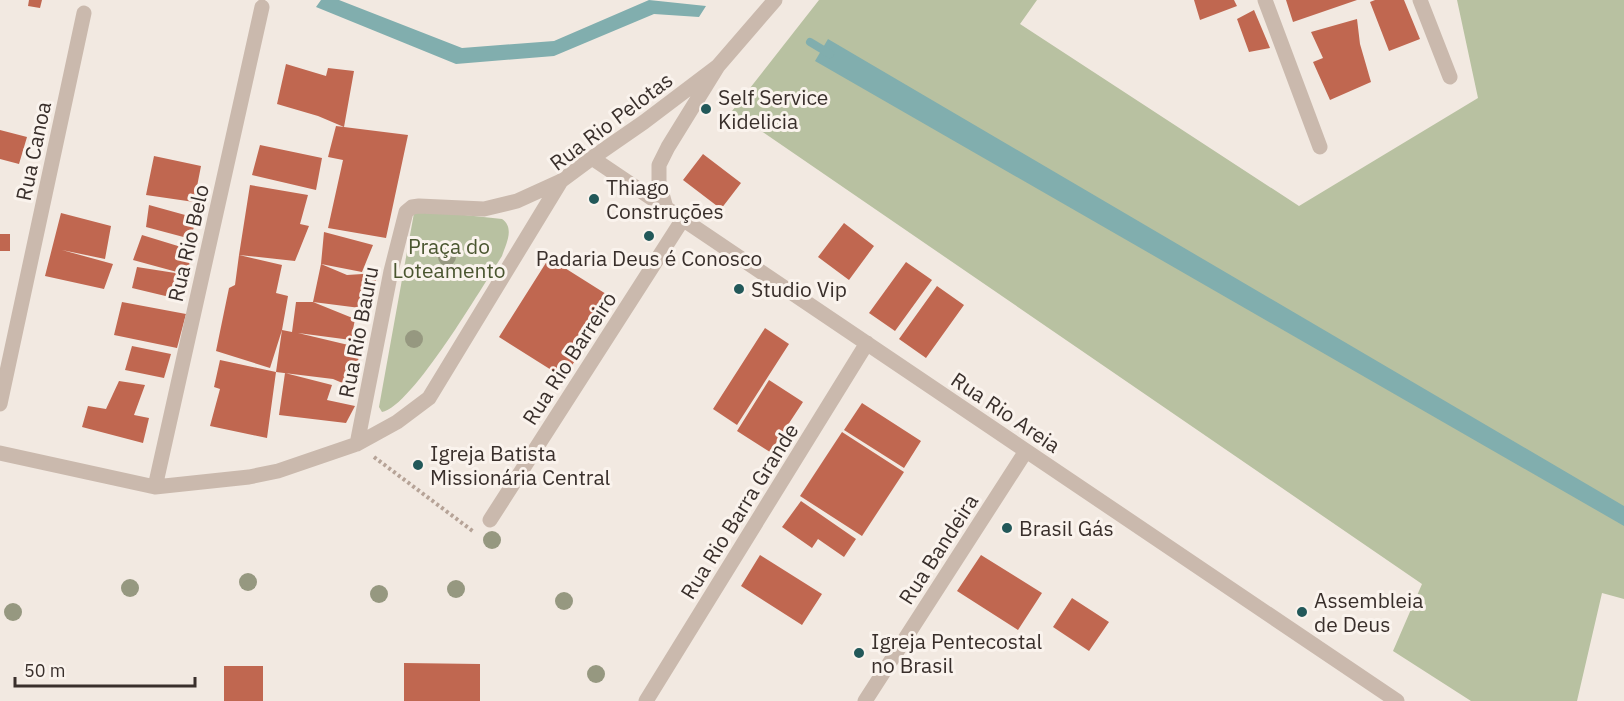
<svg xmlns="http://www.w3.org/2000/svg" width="1624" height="701" font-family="'IBM Plex Sans',sans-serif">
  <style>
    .green { fill: #b8c1a1 }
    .water { fill: #81aeae }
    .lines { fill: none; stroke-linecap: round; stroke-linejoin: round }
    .stream { stroke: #81aeae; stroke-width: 8 }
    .building { fill: #c06750 }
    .path { stroke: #b6a397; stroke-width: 4; stroke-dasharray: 3 3; stroke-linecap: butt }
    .minor { stroke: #cab9ad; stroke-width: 15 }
    .tree { fill: #969880 }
    .poi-dot { fill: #225859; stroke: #faf3ed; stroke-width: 2 }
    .labels { text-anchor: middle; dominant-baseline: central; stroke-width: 6; stroke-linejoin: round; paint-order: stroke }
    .poi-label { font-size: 21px; fill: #392f2b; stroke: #faf3ed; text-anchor: start }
    .street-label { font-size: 21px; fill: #392f2b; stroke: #faf3ed }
    .park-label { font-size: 21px; fill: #4a5630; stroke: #faf3ed }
  </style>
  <rect width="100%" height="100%" fill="#f2e9e1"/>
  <path class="green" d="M819 0H1037L1020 24 1299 206 1478 98 1457 0H1624V599L1602 593 1577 701H1471L1393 651 1422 584 732 111Z
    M418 210 502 219C515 228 506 244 502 256 483 285 412 407 382 412L379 407 414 213Z"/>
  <path class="water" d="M321 0H339L462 48 554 41 649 0 706 6 699 17 654 14 554 56 456 64 316 7Z
    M828 39 1624 506V526L815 61Z"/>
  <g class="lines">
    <path class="stream" d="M810 42 830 54"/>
  </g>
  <path class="building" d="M29 0H42L40 8 28 6Z
    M1194 0H1234L1237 6 1200 20Z
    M1286 0H1357L1293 22Z
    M1375 0H1404L1420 39 1389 51 1370 2Z
    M1254 10 1270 48 1249 52 1237 19Z
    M1357 19 1360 44 1371 82 1330 100 1313 62 1323 58 1311 32Z
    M286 64 326 76 328 68 354 71 344 127 318 116 277 104Z
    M336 126 408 135 386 238 328 228 343 160 328 157Z
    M0 130 27 137 19 164 0 159Z
    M260 145 322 158 316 190 252 175Z
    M703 154 741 183 721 209 683 180Z
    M154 156 201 166 194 202 146 195Z
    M250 185 308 195 300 224 309 226 295 261 239 255Z
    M149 205 196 218 191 239 146 227Z
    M61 213 111 226 105 259 62 250 113 264 104 289 45 276Z
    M844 223 874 246 849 280 818 257Z
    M324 232 373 245 362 272 321 264Z
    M0 234H10V251H0Z
    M142 235 191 250 188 275 133 260Z
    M239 255 282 265 276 293 288 296 282 330 292 332 296 302H313L321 264 347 275 378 273 368 309 313 302 355 319 351 340 298 333 361 348 352 387 333 379 276 372 282 330 270 368 216 351 229 288 235 285Z
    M549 258 614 299 564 378 499 337Z
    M906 262 932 280 895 331 869 313Z
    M137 267 188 275 178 299 132 288Z
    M937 286 964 305 926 358 899 339Z
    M122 302 186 314 177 348 114 335Z
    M765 328 789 344 737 425 713 409Z
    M132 346 171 354 164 378 125 370Z
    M220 360 276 372 267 438 210 426 220 389 214 387Z
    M285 373 332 385 327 400 355 406 346 423 279 415Z
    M769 380 803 402 770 452 737 431Z
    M119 381 145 385 134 415 149 418 143 443 82 427 88 406 106 409Z
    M862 403 921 441 904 468 844 430Z
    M842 432 904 472 862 536 800 496Z
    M801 501 856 539 844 557 818 539 812 548 782 527Z
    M760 555 822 594 802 625 741 586Z
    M981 555 1042 593 1018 630 957 591Z
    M1072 598 1109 622 1089 651 1053 627Z
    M404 663 480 664V701H404Z
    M224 666H263V701H224Z"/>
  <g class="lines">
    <path class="path" d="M374 457 474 532"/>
    <path class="minor" d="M1265 0 1320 147
      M1420 0 1450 77
      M592 158 1397 701
      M666 208 659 183V165L668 147 718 66 775 0
      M0 404 84 13
      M357 444 391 271 406 212 412 207 419 206 484 209 517 201 561 181
      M0 453 155 487 249 477 278 471 357 444 397 422 429 398 561 181 592 158 644 122 718 66
      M155 487 262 7
      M490 520 683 219
      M646 701 867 343
      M865 701 1026 451"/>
  </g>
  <g class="tree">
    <circle cx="447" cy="257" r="9"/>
    <circle cx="414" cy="339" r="9"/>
    <circle cx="492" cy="540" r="9"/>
    <circle cx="248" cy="582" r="9"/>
    <circle cx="130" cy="588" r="9"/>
    <circle cx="456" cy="589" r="9"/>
    <circle cx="379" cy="594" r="9"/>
    <circle cx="564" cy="601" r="9"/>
    <circle cx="13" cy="612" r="9"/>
    <circle cx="596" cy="674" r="9"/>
  </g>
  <g class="poi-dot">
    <circle cx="706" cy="109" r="6"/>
    <circle cx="594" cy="199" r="6"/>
    <circle cx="649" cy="236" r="6"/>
    <circle cx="739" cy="289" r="6"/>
    <circle cx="418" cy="465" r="6"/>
    <circle cx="1007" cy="528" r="6"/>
    <circle cx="1302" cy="612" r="6"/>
    <circle cx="859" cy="653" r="6"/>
  </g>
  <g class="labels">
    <g class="poi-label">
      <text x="718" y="97">Self Service<tspan x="718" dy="24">Kidelicia</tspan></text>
      <text x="606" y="187">Thiago<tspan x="606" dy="24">Construções</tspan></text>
      <text x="649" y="258" text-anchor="middle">Padaria Deus é Conosco</text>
      <text x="751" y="289">Studio Vip</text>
      <text x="430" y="453">Igreja Batista<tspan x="430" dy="24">Missionária Central</tspan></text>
      <text x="1019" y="528">Brasil Gás</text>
      <text x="1314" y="600">Assembleia<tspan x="1314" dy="24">de Deus</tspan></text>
      <text x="871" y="641">Igreja Pentecostal<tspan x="871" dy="24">no Brasil</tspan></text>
    </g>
    <g class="street-label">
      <text transform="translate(611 121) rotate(-37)">Rua Rio Pelotas</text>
      <text transform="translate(33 151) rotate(-78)">Rua Canoa</text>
      <text transform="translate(188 243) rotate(-77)">Rua Rio Belo</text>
      <text transform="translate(358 332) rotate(-79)">Rua Rio Bauru</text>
      <text transform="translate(569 358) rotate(-57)">Rua Rio Barreiro</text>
      <text transform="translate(1006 412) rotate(34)">Rua Rio Areia</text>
      <text transform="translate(739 511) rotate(-58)">Rua Rio Barra Grande</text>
      <text transform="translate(938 549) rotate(-57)">Rua Bandeira</text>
    </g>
    <g class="park-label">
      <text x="449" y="246">Praça do<tspan x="449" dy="24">Loteamento</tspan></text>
    </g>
  </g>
  <path d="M15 677v9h180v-9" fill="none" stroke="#392f2b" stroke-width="3"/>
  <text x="24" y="677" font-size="18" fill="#392f2b" stroke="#faf3ed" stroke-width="4.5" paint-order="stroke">50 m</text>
</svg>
